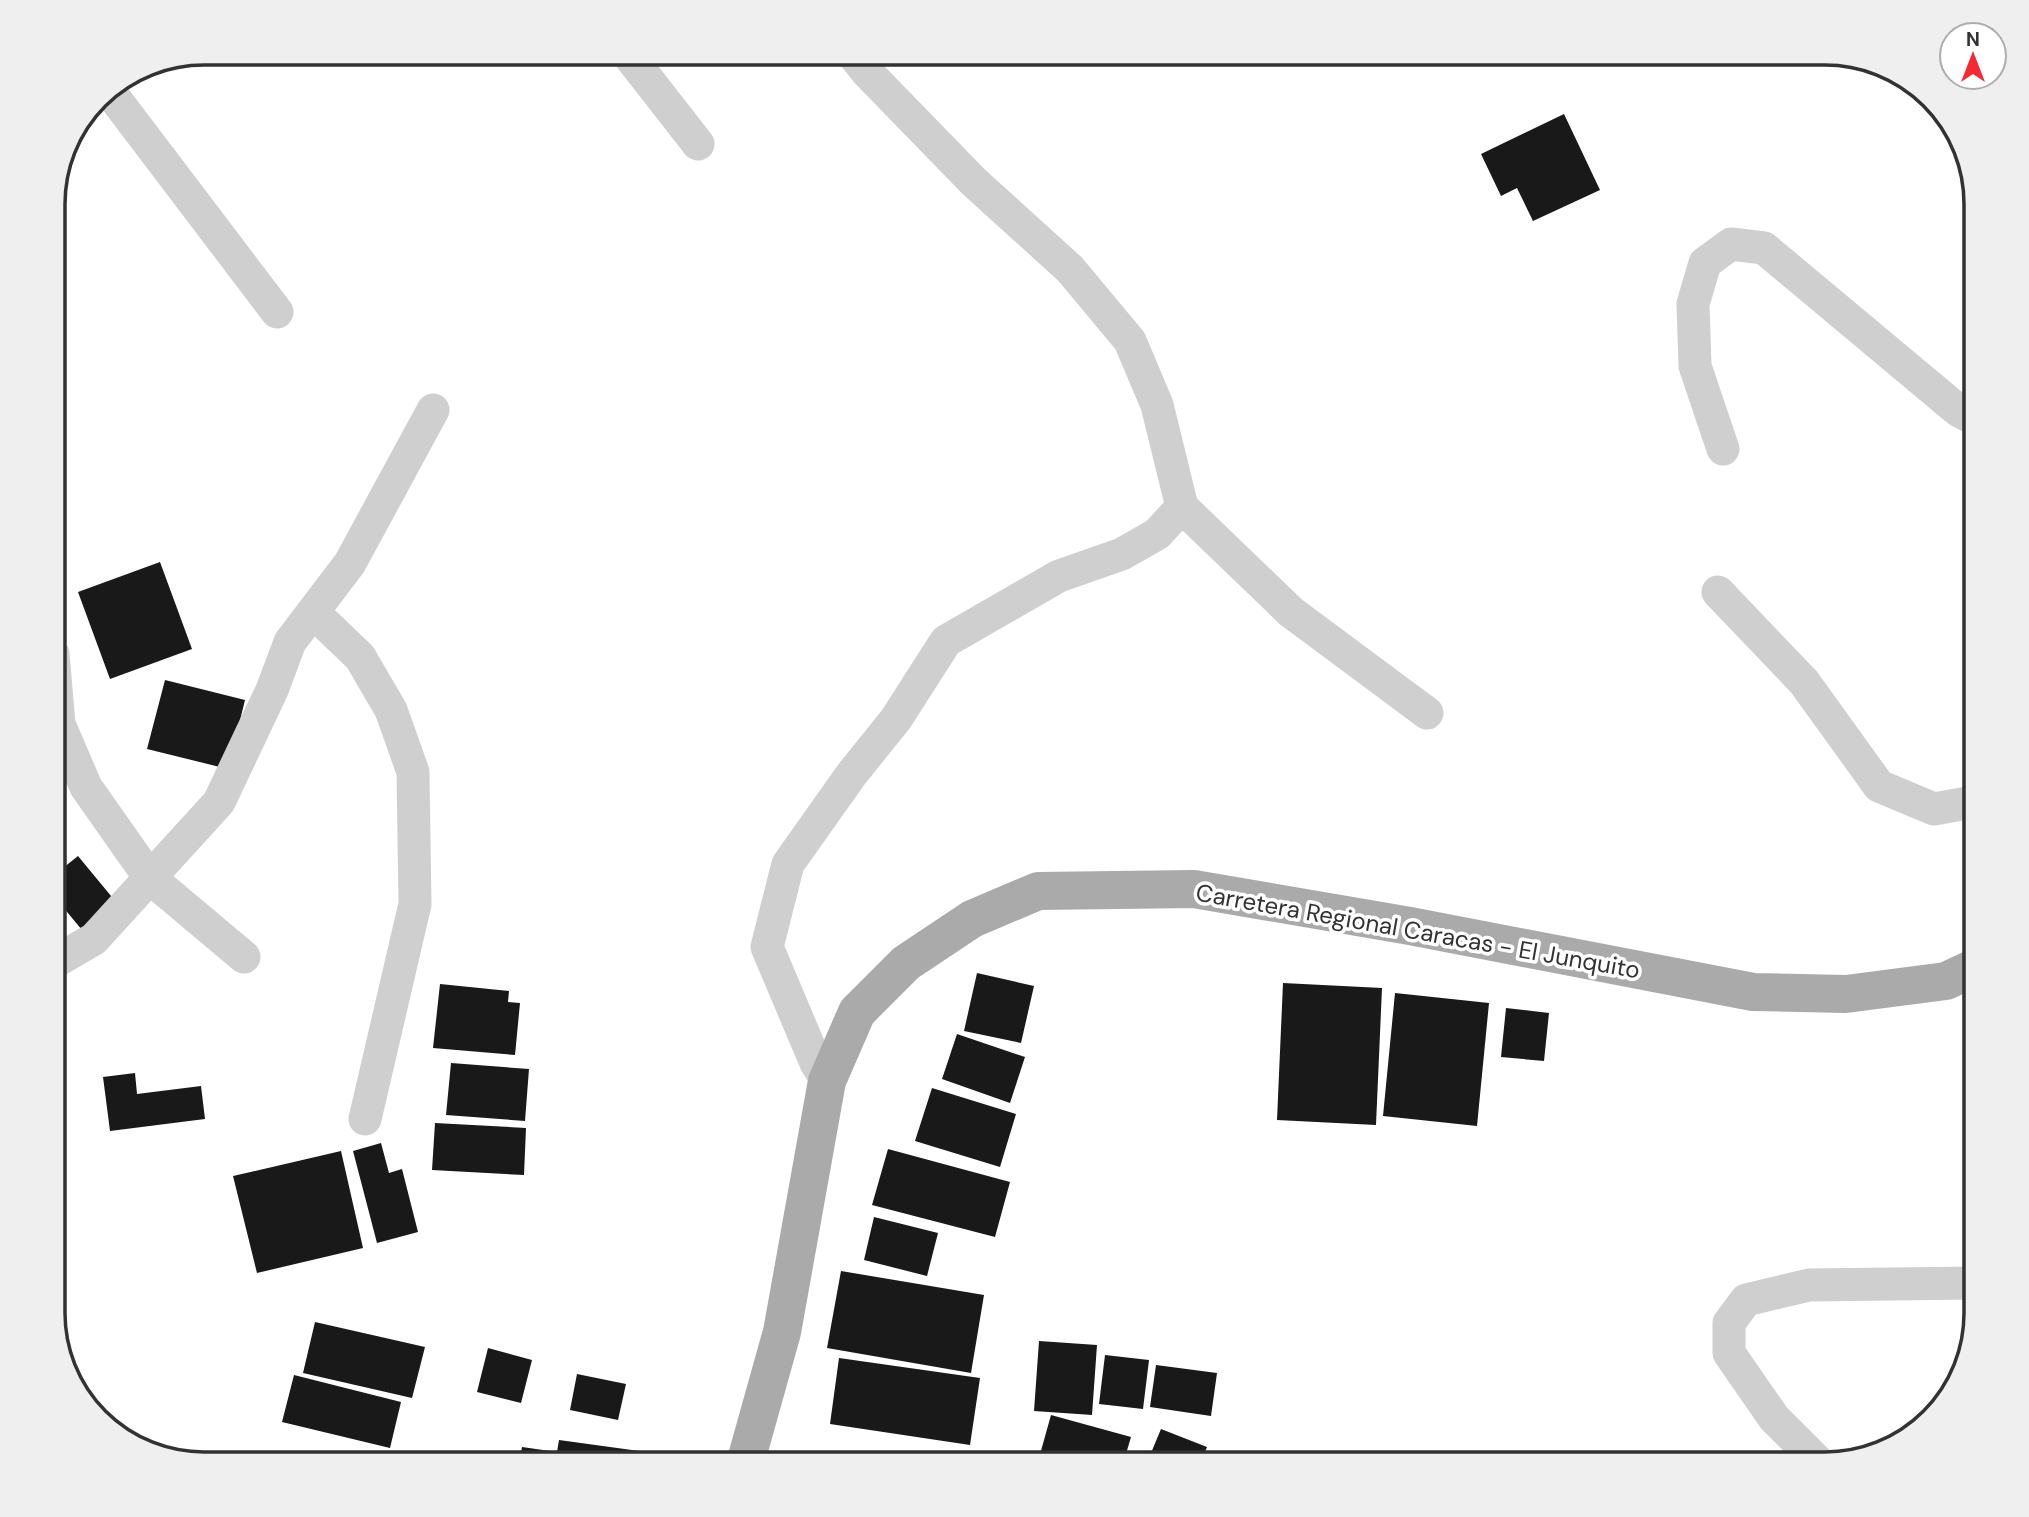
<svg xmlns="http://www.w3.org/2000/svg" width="2029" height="1517" font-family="'DM Sans',sans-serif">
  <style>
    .building { fill: #191919 }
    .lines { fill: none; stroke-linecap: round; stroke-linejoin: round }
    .street { stroke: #cfcfcf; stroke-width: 33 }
    .primary { stroke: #aaa; stroke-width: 38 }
    .labels { text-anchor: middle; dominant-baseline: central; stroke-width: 7; stroke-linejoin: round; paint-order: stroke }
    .street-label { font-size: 24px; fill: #323232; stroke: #fff }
    .rim { fill: none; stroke: #323232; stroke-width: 3.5 }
  </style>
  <rect width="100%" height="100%" fill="#fff"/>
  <path class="building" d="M1564 114 1600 190 1533 221 1517 188 1501 196 1481 154Z
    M160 562 192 649 110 679 78 592Z
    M165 680 245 700 228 769 147 749Z
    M78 856 116 902 82 930 53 895V876Z
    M977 973 1034 986 1021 1043 964 1031Z
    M1283 983 1382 988 1376 1125 1277 1120Z
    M440 984 509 991 508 1002 520 1003 515 1055 433 1048Z
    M1395 993 1489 1003 1477 1126 1383 1116Z
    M1506 1008 1549 1013 1544 1061 1501 1057Z
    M957 1034 1025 1057 1010 1103 942 1079Z
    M451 1063 529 1069 525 1121 446 1115Z
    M135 1073 137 1094 201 1086 205 1119 110 1131 103 1077Z
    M932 1088 1016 1114 1000 1167 915 1141Z
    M435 1123 526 1128 524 1175 432 1170Z
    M381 1143 389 1173 402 1169 418 1232 377 1243 353 1151Z
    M888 1149 1010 1182 995 1237 872 1205Z
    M341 1151 363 1248 257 1273 233 1176Z
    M874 1217 938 1233 927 1276 864 1260Z
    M841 1271 984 1295 971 1373 827 1348Z
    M315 1322 425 1347 412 1398 303 1373Z
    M1039 1341 1097 1345 1092 1415 1034 1411Z
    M488 1348 532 1360 521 1403 477 1392Z
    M1105 1355 1149 1360 1143 1409 1099 1404Z
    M839 1358 980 1378 970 1445 830 1424Z
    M1156 1365 1217 1373 1211 1416 1150 1407Z
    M577 1374 626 1384 618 1420 570 1410Z
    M294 1375 401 1402 390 1448 282 1422Z
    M1051 1415 1131 1437 1123 1464H1060L1039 1458Z
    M1161 1429 1207 1447 1200 1464H1180L1151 1453Z
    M559 1440 661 1454 659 1464H519L522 1447 557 1452Z"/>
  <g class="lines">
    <path class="street" d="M627 53 698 144
      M852 53 867 72 974 182 1070 269 1130 341 1157 405 1182 507 1291 612 1427 713
      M107 88 277 312
      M1723 449 1695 366 1693 304 1705 263 1731 244 1764 248 1959 411 1976 420
      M1718 592 1804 682 1879 786 1934 809 1973 802 1976 799
      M313 612 360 657 391 710 413 772 415 904 365 1119
      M53 654 59 724 86 787 150 878 244 957
      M53 963 94 939 219 802 272 690 290 642 350 563 433 410
      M827 1081 816 1063 767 947 788 864 851 775 896 719 946 641 1059 576 1122 554 1157 534 1182 507
      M1820 1464 1774 1418 1729 1353V1323L1746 1300 1809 1285 1976 1283"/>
    <path class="primary" d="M745 1464 782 1332 827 1081 857 1012 906 963 972 919 1038 891 1194 889 1410 926 1753 992 1846 994 1946 981 1976 967"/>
  </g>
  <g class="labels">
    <g class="street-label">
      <text transform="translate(1418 931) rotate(10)">Carretera Regional Caracas - El Junquito</text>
    </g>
  </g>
  <path d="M0 0H2029V1517H0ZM204 65H1825A139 139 0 0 1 1964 204V1313A139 139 0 0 1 1825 1452H204A139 139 0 0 1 65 1313V204A139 139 0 0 1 204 65Z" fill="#efefef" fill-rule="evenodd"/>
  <path class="rim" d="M204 65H1825A139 139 0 0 1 1964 204V1313A139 139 0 0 1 1825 1452H204A139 139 0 0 1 65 1313V204A139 139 0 0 1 204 65Z"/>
  <g transform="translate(1973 56)"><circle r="33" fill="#ffffff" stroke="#adadad" stroke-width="2"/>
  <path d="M0-5L12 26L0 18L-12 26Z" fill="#f52834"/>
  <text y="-10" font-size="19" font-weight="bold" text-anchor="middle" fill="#323232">N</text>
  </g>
</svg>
